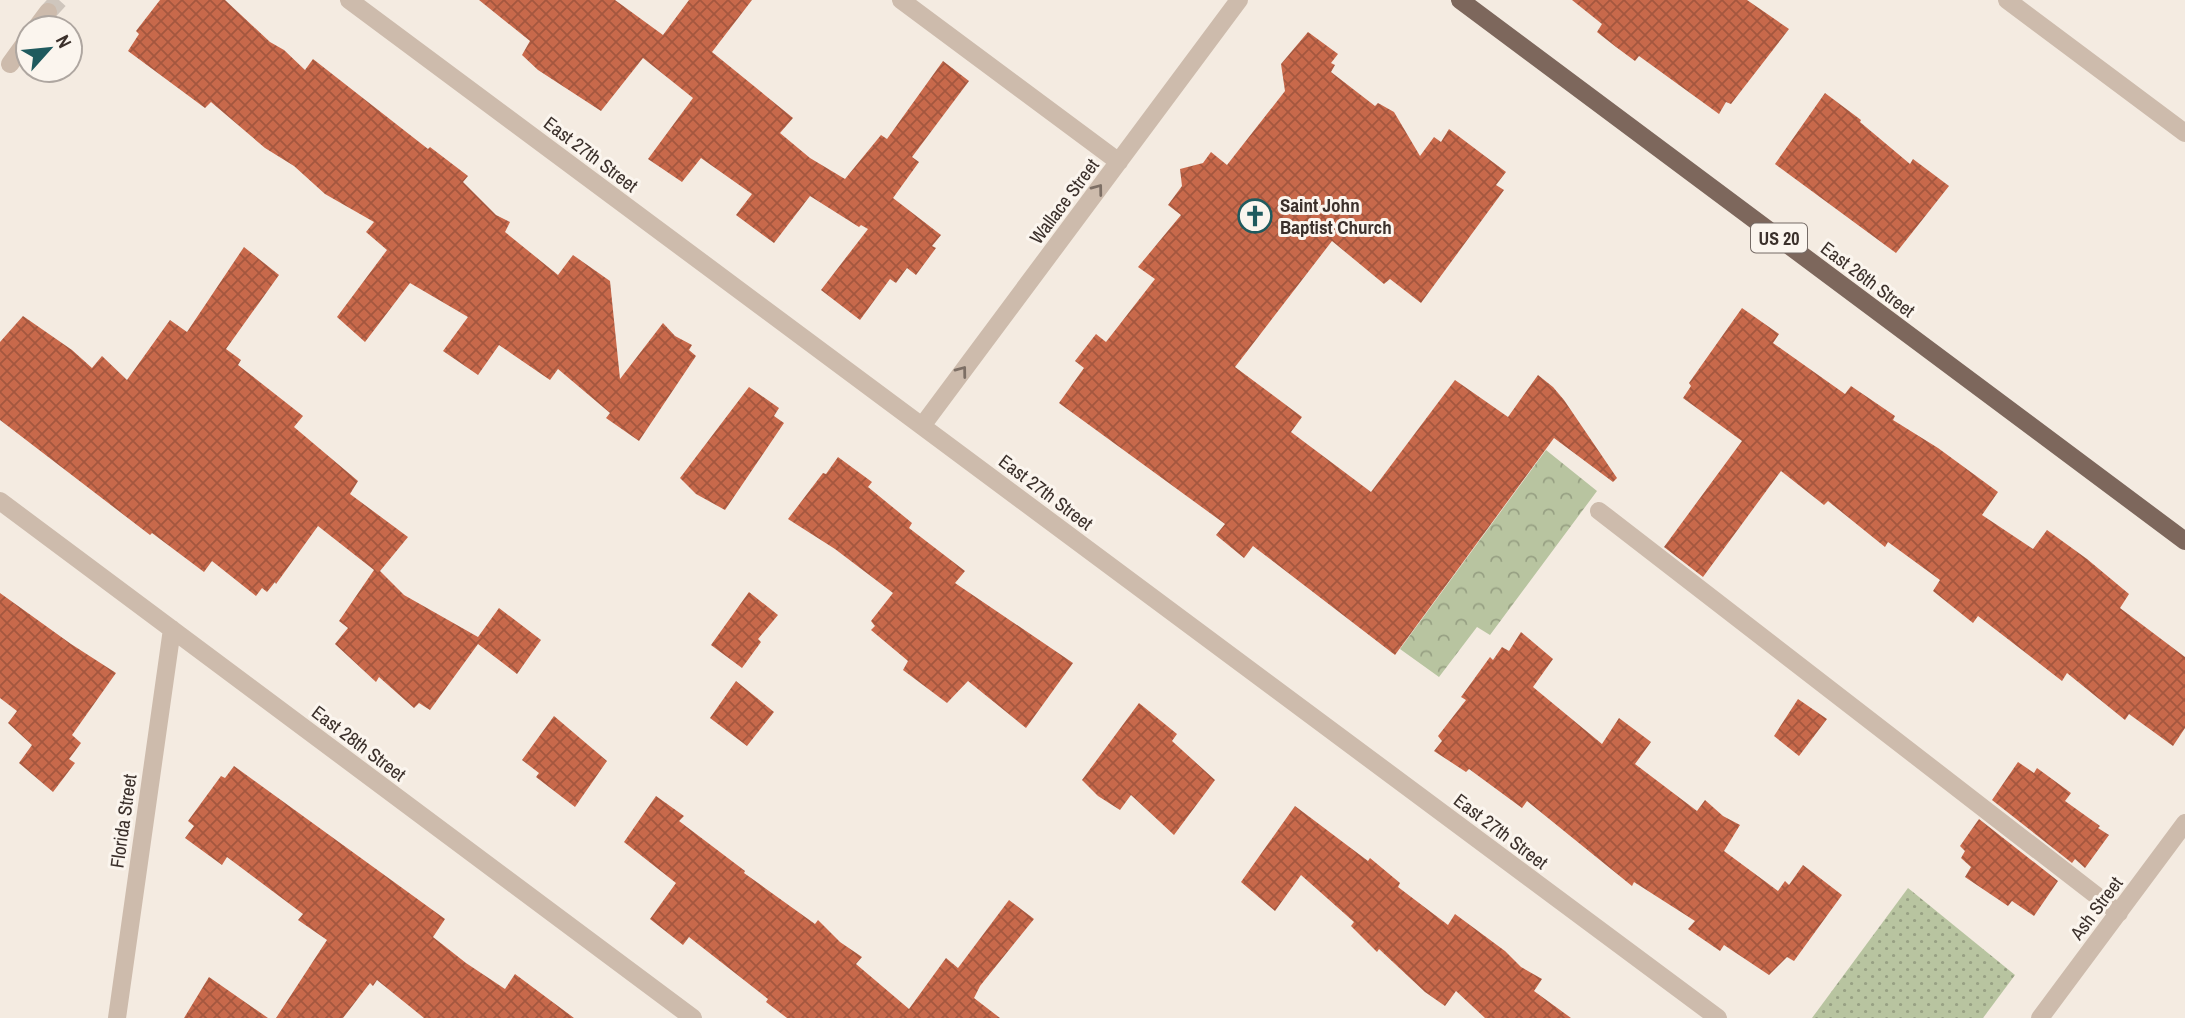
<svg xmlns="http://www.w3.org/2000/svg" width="2185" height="1018" font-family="'Archivo Narrow',sans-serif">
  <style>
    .grass { fill: url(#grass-dots) }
    .park { fill: url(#park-crowns) }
    .building { fill: url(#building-cross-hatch) }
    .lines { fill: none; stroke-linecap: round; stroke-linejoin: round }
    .minor-tunnel { stroke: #cfc6bd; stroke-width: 18; stroke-dasharray: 18 9; stroke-linecap: butt }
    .minor { stroke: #cdbbac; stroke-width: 18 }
    .major { stroke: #7d675c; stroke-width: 18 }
    .oneway { stroke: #7d6f65 }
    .labels { text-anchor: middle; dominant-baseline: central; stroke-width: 6; stroke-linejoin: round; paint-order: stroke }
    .shield { fill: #fbf5ee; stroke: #756b66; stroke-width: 2 }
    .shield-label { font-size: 18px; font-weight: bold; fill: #3b302b }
    .street-label { font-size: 19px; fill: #3b302b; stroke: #fbf5ee }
    .poi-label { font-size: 19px; font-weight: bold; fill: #3b302b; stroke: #fbf5ee; text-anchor: start }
  </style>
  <defs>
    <pattern id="grass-dots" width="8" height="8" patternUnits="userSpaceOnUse" patternTransform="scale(1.75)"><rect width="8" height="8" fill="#b8c4a0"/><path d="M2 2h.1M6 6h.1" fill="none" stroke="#97a083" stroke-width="1.8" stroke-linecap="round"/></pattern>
    <pattern id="park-crowns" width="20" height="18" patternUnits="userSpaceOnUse" patternTransform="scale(1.75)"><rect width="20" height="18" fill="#b8c4a0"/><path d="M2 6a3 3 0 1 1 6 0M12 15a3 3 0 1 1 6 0" fill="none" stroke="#97a083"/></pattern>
    <pattern id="building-cross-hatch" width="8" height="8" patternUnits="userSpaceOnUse" patternTransform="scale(1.75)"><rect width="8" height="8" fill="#c8694b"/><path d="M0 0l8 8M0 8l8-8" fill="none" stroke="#a4573f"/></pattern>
  </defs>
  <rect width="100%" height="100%" fill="#f4ebe1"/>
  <path class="grass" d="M1908 888 2015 975 1983 1018H1812Z"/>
  <path class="park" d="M1546 450 1597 491 1490 635 1477 627 1439 677 1400 649Z"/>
  <path class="building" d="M160 0H225L270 42 284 50 305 70 313 59 428 149 430 147 468 176 463 182 496 215 510 222 505 232 558 275 573 255 610 281 620 379 663 323 675 336 692 345 689 350 696 356 639 441 606 418 610 413 558 369 550 380 499 345 478 375 443 351 468 317 410 283 365 342 337 317 387 250 366 232 374 222 325 194 294 166 265 148 211 102 205 108 128 51 139 34 136 31Z
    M479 0H615L663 35 689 0H752L712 52 793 118 780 133 810 158 845 179 881 135 887 139 943 61 969 81 912 157 919 162 893 198 941 235 932 246 936 248 916 275 907 268 896 283 890 279 860 320 821 290 868 229 861 225 859 227 810 196 774 243 736 215 752 194 701 158 682 182 648 159 693 98 643 58 601 111 538 70 522 55 530 41Z
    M1572 0H1747L1789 29 1731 104 1726 102 1719 114 1639 56 1635 61 1616 47 1597 32 1602 24Z
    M1308 32 1338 54 1331 63 1335 65 1331 72 1375 106 1378 103 1394 112 1420 156 1434 137 1441 142 1449 129 1506 172 1496 185 1504 190 1421 303 1390 279 1384 284 1332 241 1235 367 1302 417 1291 432 1371 492 1455 380 1508 417 1538 375 1553 387 1564 400 1617 478 1613 482 1554 438 1395 655 1253 546 1244 558 1216 535 1225 524 1059 403 1084 368 1075 361 1096 334 1106 342 1155 279 1138 267 1181 215 1168 205 1182 186 1180 169 1203 163 1211 152 1227 165 1285 91 1281 64Z
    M1825 93 1861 120 1860 122 1910 164 1913 159 1949 186 1896 253 1775 164Z
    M244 247 279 275 226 349 241 360 238 365 303 416 294 427 358 481 350 494 408 537 380 571 404 595 478 637 499 608 541 640 517 674 478 644 430 710 419 703 414 708 379 677 376 682 335 644 348 628 339 621 374 570 318 526 276 584 275 582 267 592 262 588 256 596 212 561 204 572 152 533 150 535 0 420V342L23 316 72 350 92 368 102 356 127 380 170 320 187 332Z
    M1742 308 1779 334 1773 343 1845 394 1851 386 1895 416 1893 420 1938 448 1998 492 1982 515 2033 549 2047 530 2087 559 2129 594 2120 608 2185 657V728L2173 746 2129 714 2125 720 2067 673 2062 681 1978 616 1973 623 1933 591 1940 580 1888 542 1885 547 1828 501 1824 505 1781 471 1703 577 1664 547 1742 441 1683 398 1691 386 1689 383Z
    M749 387 779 408 774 416 784 423 725 510 696 494 680 478Z
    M838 457 872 482 868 487 912 523 909 528 965 571 955 583 1073 663 1026 728 968 681 947 703 903 670 908 661 871 630 875 626 871 621 893 593 835 549 788 519 823 473 826 474Z
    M749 592 778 615 758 639 761 642 742 668 711 645Z
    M0 593 71 644 116 673 72 735 81 743 69 759 75 763 53 792 19 763 32 745 8 723 17 711 0 698Z
    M1521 632 1553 659 1533 687 1602 744 1619 718 1651 742 1635 764 1697 811 1705 800 1723 816 1740 825 1724 851 1778 891 1785 881 1789 885 1803 865 1842 895 1794 961 1787 957 1769 975 1724 945 1720 951 1688 929 1695 921 1634 882 1632 886 1527 801 1522 808 1469 769 1466 772 1434 751 1442 741 1438 736 1466 700 1461 697 1490 657 1493 660 1502 647 1509 651Z
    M736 681 774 712 747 746 710 718Z
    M1798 699 1827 719 1799 756 1774 736Z
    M1139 703 1177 734 1172 741 1215 780 1174 835 1131 795 1120 810 1098 796 1082 780Z
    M554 716 607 761 575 807 536 777 539 773 522 760Z
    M2018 762 2034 773 2037 768 2071 793 2065 801 2100 826 2098 828 2109 835 2085 868 2075 859 2072 863 1992 800Z
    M234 766 445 919 433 937 466 963 505 989 515 974 574 1018H424L377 980 373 986 370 983 343 1018H276L327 940 298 920 303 914 227 857 222 865 185 838 194 826 188 821 221 776 225 778Z
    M656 796 684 816 679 821 745 871 744 873 815 924 818 920 840 942 862 957 856 964 909 1009 946 958 958 968 1009 900 1034 919 980 986 974 998 1000 1018H787L766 1002 768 999 689 937 683 945 650 919 676 883 624 842Z
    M1295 806 1368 861 1370 858 1400 883 1398 887 1448 925 1455 914 1505 951 1521 967 1542 979 1534 991 1571 1018H1485L1456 991 1445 1006 1425 992 1379 949 1377 952 1351 926 1354 922 1301 875 1275 911 1241 882Z
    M1979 819 2058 881 2034 916 2012 901 2008 906 1965 877 1971 867 1961 858 1965 851 1960 846Z
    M209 977 268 1018H184Z"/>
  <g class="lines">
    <path class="minor-tunnel" d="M48 12 59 0"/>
    <path class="minor" d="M349 0 1718 1018
      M901 0 1119 162
      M2007 0 2185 133
      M36 28 48 12
      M10 64 28 39
      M922 426 1239 0
      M0 501 693 1018
      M1599 511 2119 913
      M117 1018 172 629
      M2040 1018 2185 823"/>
    <path class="major" d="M1460 0 2185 541"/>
  </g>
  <defs><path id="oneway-chevron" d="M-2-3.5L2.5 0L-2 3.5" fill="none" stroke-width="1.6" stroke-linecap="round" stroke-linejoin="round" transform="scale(1.75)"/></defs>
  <g class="oneway">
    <use href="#oneway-chevron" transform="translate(1098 189) rotate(-53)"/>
    <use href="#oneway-chevron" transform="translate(962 371) rotate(-53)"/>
  </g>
  <defs>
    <symbol id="church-ring" viewBox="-11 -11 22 22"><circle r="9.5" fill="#fbf5ee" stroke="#1f5a5e" stroke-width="1.5"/><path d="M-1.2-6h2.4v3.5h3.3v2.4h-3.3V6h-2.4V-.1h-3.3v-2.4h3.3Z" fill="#1f5a5e"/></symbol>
  </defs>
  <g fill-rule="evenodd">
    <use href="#church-ring" x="1236" y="197" width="38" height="38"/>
  </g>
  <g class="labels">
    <rect class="shield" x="1751" y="223.5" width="56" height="29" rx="5"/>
    <g class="shield-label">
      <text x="1779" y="238">US 20</text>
    </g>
    <g class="street-label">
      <text transform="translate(591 154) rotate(37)">East 27th Street</text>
      <text transform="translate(1064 201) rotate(-53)">Wallace Street</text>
      <text transform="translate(1868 279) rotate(37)">East 26th Street</text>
      <text transform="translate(1046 492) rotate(37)">East 27th Street</text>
      <text transform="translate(359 743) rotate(37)">East 28th Street</text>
      <text transform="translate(123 821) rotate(-82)">Florida Street</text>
      <text transform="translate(1501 831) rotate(37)">East 27th Street</text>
      <text transform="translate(2096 908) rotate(-53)">Ash Street</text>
    </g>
    <g class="poi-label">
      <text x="1280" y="205">Saint John<tspan x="1280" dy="22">Baptist Church</tspan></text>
    </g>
  </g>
  <g transform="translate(49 49) rotate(63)"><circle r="33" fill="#fbf5ee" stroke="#aea6a0" stroke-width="2"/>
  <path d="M0-5L12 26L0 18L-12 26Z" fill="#1f5a5e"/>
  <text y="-10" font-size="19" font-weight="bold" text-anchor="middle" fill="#3b302b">N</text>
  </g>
</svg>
